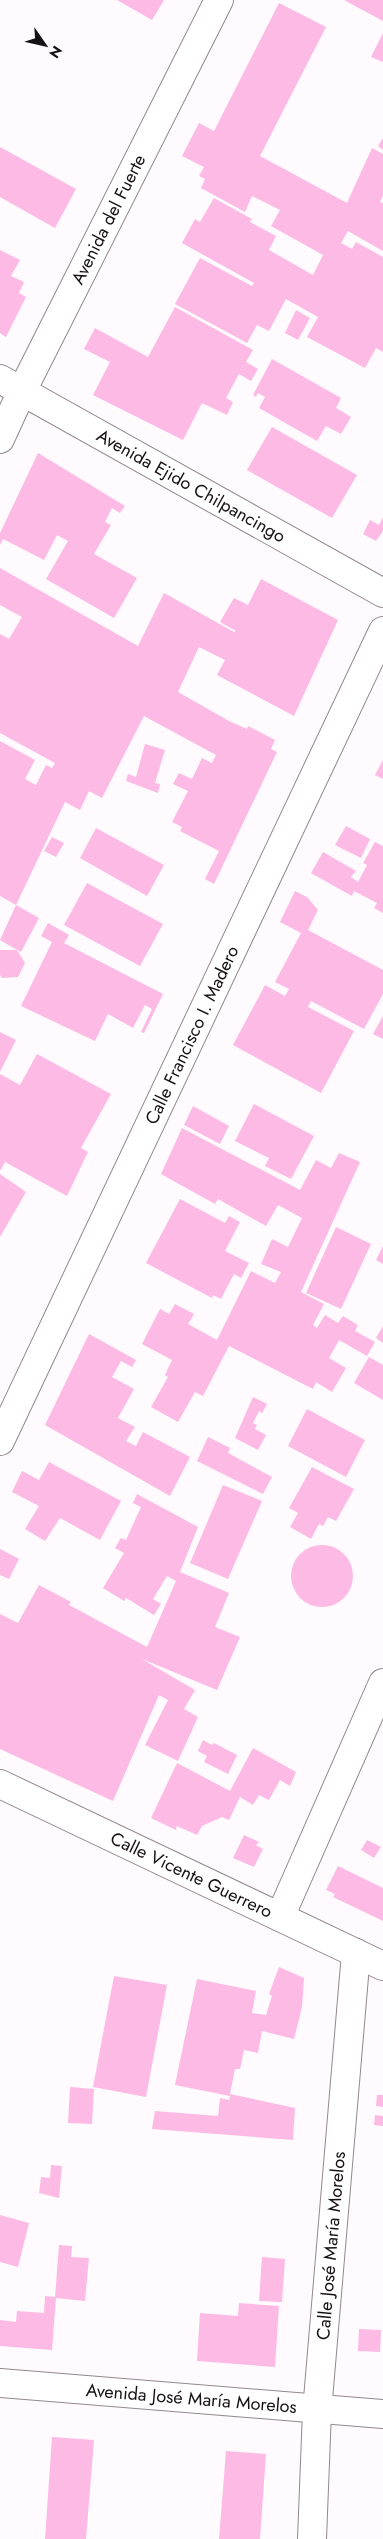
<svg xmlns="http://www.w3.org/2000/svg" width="383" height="2539" font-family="Jost,sans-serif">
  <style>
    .building { fill: #fcbae5 }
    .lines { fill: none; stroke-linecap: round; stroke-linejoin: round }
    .minor-casing { stroke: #92888e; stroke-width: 30 }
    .tertiary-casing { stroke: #92888e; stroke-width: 30 }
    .minor { stroke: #fff; stroke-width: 28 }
    .tertiary { stroke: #fff; stroke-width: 28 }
    .labels { text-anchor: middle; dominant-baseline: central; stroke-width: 4.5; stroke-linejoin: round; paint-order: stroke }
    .street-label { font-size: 18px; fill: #161214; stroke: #fefafd }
  </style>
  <rect width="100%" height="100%" fill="#fefafd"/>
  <path class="building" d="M117 0H164L152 20Z
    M344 0H383V21Z
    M279 3 326 27 260 156 347 203 372 148 383 154V196L380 202 383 203V251L348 231 341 243 352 249 356 242 383 257V352L376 348 365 368 307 337 318 317 286 299 269 331 257 325 247 343 175 304 200 258 252 286 254 283 182 243 195 219 200 222 214 198 252 219 250 222 276 236 269 250 313 275 323 255 271 226 280 210 252 196 245 212 201 188 205 179 199 176 204 167 182 156 199 123 214 131Z
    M383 33V62L371 57Z
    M383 138V150L378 146Z
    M0 147 76 189 55 228 0 197Z
    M0 250 20 260 11 276 24 282 19 293 26 297 6 337 0 333Z
    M175 307 253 350 246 362 258 369 251 381 239 374 226 398 233 402 227 415 202 403 183 440 93 395 110 362 84 349 95 328 148 357Z
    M296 310 310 318 298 340 285 333Z
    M272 359 341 398 336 408 351 417 341 434 326 426 317 441 259 408 265 397 258 393 256 397 253 395Z
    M272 427 357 475 332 518 247 470Z
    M38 453 125 506 120 513 112 508 105 522 111 525 94 554 137 578 114 618 46 579 68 541 57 535 44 560 3 539 0 545V533Z
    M383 517V531L376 541 363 534 370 520 379 525Z
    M0 568 138 646 164 593 234 632 236 631 220 622 234 598 248 605 261 579 338 620 294 716 217 675 225 660 199 647 178 692 229 721 247 729 248 726 275 740 271 749 277 752 214 884 205 879 219 851 180 831 182 827 172 822 188 791 173 784 179 773 192 779 202 758 212 763 216 755 144 716 102 798 89 791 80 810 65 802 16 905 39 918 21 952 0 940 16 905 0 896V741L35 760 25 779 36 785 46 765 52 768 55 763 0 733V634L9 639 22 617 0 605Z
    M145 744 165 750 155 783 160 784 158 793 126 781 128 774 136 777Z
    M383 760V779L375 775Z
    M346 826 370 839 361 858 335 845Z
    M96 828 164 865 147 896 80 858Z
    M52 837 64 843 56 857 44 851Z
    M375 842 383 846V913L374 908 377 903 354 891 352 896 311 873 323 852 356 871 351 877 358 882 367 865 363 863Z
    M87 883 163 924 140 966 64 925Z
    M295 891 307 897 318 910 308 930 383 970V994L364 1029 311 1001 308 1007 354 1031 321 1093 233 1045 265 985 285 996 289 989 275 982 301 933 280 922Z
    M48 923 69 935 64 943 163 994 144 1033 141 1032 152 1009 145 1005 133 1028 108 1014 95 1041 21 1006 52 942 41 936Z
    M0 950H17L25 963 18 977 2 978 0 975Z
    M383 1016V1039L373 1034Z
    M0 1032 16 1040 0 1072Z
    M37 1054 111 1094 81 1148 88 1152 67 1196 5 1162 0 1171V1074L20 1085Z
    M254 1104 314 1136 291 1179 265 1166 269 1158 235 1141Z
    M193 1106 229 1126 220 1144 184 1125Z
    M182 1128 300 1190 316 1160 331 1168 339 1153 360 1162 301 1292 324 1304 313 1325 317 1328 325 1315 338 1323 343 1316 358 1325 355 1331 375 1342 367 1356 339 1340 329 1358 346 1368 332 1392 316 1382 313 1389 229 1346 203 1396 195 1392 178 1422 151 1407 168 1377 165 1375 172 1360 142 1344 160 1309 169 1314 175 1304 194 1314 188 1324 217 1340 251 1271 275 1283 281 1272 261 1264 272 1239 288 1247 302 1218 278 1205 266 1226 218 1199 215 1204 161 1174Z
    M0 1174 26 1192 0 1237Z
    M180 1199 225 1223 229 1216 240 1222 225 1251 249 1263 241 1278 234 1274 221 1299 213 1295 212 1298 146 1263Z
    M336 1227 371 1244 341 1309 306 1293Z
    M383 1246V1264L376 1260Z
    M383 1326V1343L376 1338Z
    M89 1334 136 1360 132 1367 121 1361 112 1377 134 1389 118 1418 135 1427 126 1441 136 1446 143 1432 190 1457 170 1496 45 1425Z
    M369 1357 383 1365V1400L354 1383Z
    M253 1397 267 1404 262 1413 259 1411 253 1423 257 1425 255 1429 266 1435 258 1450 235 1438Z
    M307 1409 365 1440 346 1477 288 1446Z
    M208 1437 230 1448 228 1453 272 1477 263 1494 197 1461Z
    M49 1462 121 1501 100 1540 60 1518 45 1541 25 1529 39 1506 12 1492 22 1471 39 1480Z
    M312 1467 354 1489 336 1521 328 1517 323 1526 319 1524 311 1539 290 1527 298 1513 289 1508Z
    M223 1485 262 1501 228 1579 190 1563Z
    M137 1494 198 1527 180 1572 229 1593 215 1627 240 1637 217 1690 142 1659 195 1690 184 1709 198 1717 178 1761 145 1745 168 1700 159 1695 113 1801 0 1749V1614L18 1623 39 1585 71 1602 69 1605 147 1647 176 1581 167 1576 153 1599 161 1604 154 1615 126 1598 124 1601 103 1588 124 1553 115 1548 121 1538 126 1540 141 1507 133 1503Z
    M291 1576a31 31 0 1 1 62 0a31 31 0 1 1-62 0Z
    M0 1549 19 1559 9 1579 0 1575Z
    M203 1740 212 1745 214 1743 237 1755 228 1774 204 1762 207 1756 198 1751Z
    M253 1748 296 1772 290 1786 280 1780 269 1800 259 1795 253 1805 240 1797 229 1820 222 1817 202 1826 197 1835 177 1826 176 1830 151 1818 177 1763 230 1791Z
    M244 1835 259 1842 256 1845 263 1849 254 1867 233 1858Z
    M367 1840 381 1847 374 1858 361 1850Z
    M338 1866 383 1888V1921L333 1897 335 1894 326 1890Z
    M279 1967 304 1978 302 2007 294 2039 262 2031 258 2053 244 2050 240 2069H235L230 2094 295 2108 293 2140 152 2129 155 2111 218 2116 220 2098 229 2100 230 2096 175 2085 197 1979 256 1991 252 2013 266 2015 272 1996 269 1994Z
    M114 1976 167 1985 146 2097 93 2087Z
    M70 2087 94 2089 92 2124 68 2123Z
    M377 2095H383V2107L376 2106Z
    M375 2115 383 2116V2126L374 2125Z
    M51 2165 62 2166 59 2198 39 2193 41 2177 50 2178Z
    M0 2215 29 2223 18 2267 0 2262Z
    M59 2245 72 2246 71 2257 89 2258 85 2301 56 2298 52 2350 0 2346V2320L16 2322 17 2311 44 2313 45 2296 55 2297Z
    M262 2257 285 2259 282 2302 259 2301Z
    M239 2303 279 2306 275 2367 197 2361 200 2313 238 2316Z
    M359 2329 381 2330 380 2352 358 2351Z
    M52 2437 94 2440 86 2539H45Z
    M226 2451 266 2454 260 2539H219Z"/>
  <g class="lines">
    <defs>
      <g id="minor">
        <path id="s1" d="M0 379 383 593"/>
        <path id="s2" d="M0 1441 383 631"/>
        <path id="s3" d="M0 1784 383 1966"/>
        <path d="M280 1917 383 1683"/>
        <path id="s4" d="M0 2383 383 2414"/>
        <path id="s5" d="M312 2539 317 2411 356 1953"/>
      </g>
      <g id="tertiary">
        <path id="s6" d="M0 439 22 391 219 0"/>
      </g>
    </defs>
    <use href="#minor" class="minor-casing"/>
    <use href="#tertiary" class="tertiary-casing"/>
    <use href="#minor" class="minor"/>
    <use href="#tertiary" class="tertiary"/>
  </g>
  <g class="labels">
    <g class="street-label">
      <text stroke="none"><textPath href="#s6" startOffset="245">Avenida del Fuerte</textPath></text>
      <text stroke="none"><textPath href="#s1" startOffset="219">Avenida Ejido Chilpancingo</textPath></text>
      <text stroke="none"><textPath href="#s2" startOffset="449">Calle Francisco I. Madero</textPath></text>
      <text stroke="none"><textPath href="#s3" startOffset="212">Calle Vicente Guerrero</textPath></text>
      <text stroke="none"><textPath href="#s5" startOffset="294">Calle José María Morelos</textPath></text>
      <text stroke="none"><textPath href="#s4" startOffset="192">Avenida José María Morelos</textPath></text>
    </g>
  </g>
  <g transform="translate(45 45) rotate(124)" stroke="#fefafd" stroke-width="4" paint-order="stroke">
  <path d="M0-4L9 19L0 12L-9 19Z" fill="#161214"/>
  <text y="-8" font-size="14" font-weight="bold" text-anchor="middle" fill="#161214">N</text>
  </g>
</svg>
